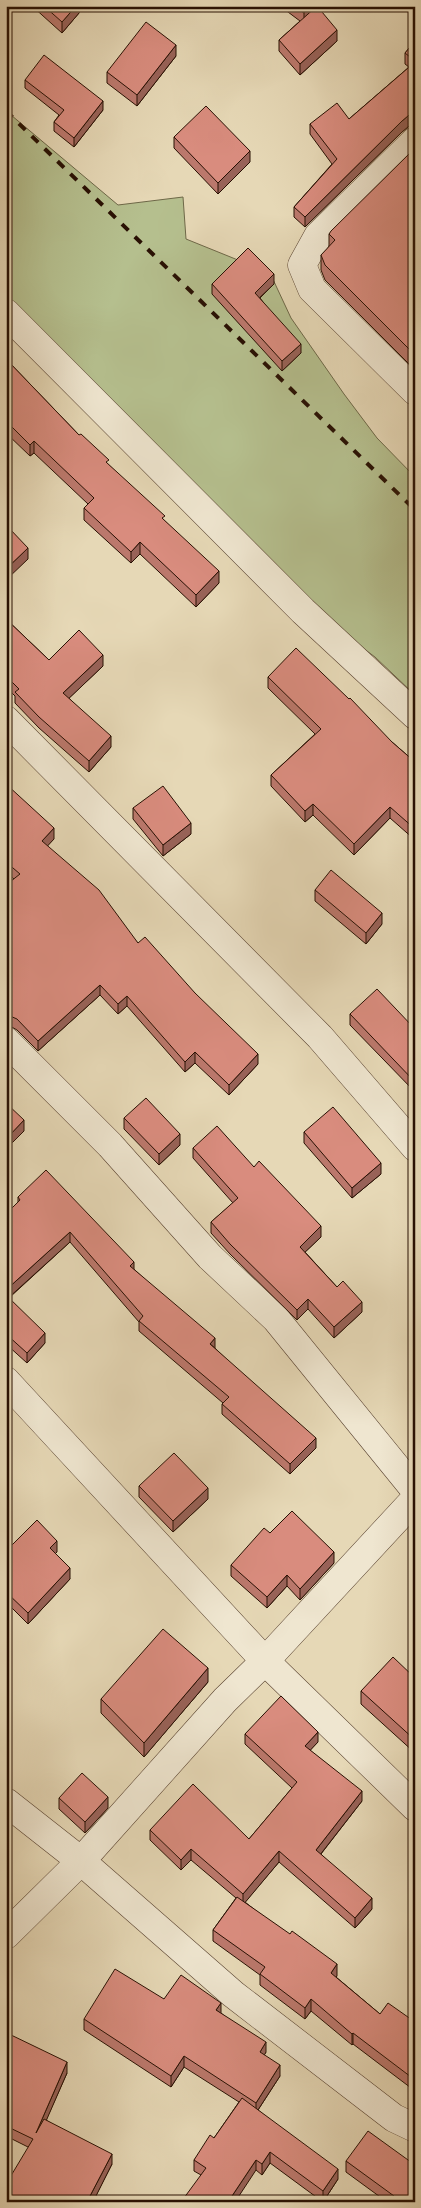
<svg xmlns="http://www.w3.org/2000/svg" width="421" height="2208" font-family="'IM FELL Double Pica',serif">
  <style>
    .green { fill: #b5bf8e; stroke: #6e6848 }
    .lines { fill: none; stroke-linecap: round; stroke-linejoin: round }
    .street-casing { stroke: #584230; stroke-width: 29 }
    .street { stroke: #efe6d0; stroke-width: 28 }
    .rail { stroke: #281003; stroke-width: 4; stroke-dasharray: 9 9; stroke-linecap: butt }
    .wall { fill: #bb786c; stroke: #281003 }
    .shaded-wall { fill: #986258; stroke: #281003 }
    .building { fill: #d98c7e; stroke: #281003 }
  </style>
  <rect width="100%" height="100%" fill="#e6d8b6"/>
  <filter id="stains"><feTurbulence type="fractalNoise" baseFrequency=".004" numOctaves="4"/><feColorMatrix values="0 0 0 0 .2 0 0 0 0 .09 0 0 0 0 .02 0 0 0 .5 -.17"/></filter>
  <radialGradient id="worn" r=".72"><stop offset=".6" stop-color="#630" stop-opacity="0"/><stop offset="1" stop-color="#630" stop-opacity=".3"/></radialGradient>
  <path class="green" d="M6 104 11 115 118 205 183 197 186 239 270 273 291 318 344 394 377 438 415 477V695L375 657 317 614 6 301Z"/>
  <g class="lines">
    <defs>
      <path id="street" d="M415 141 318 236 302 265 312 289 415 391
        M6 313 303 611 415 715
        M6 720 320 1037 415 1147
        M6 1041 110 1145 210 1257 276 1319 415 1490
        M6 1381 265 1661 415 1807
        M6 1802 81 1861 233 1994 394 2118 415 2128
        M6 1935 81 1861 225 1700 265 1661 415 1499"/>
    </defs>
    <use href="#street" class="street-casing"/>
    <use href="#street" class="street"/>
    <path class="rail" d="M6 111 415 510"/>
  </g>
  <path class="wall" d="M32 6H85L62 33Z
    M280 6H317L337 41 300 75 279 51V40L300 21Z
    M415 41V121L402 132 305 227 294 217V207L332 164 310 134V124L349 119 409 67 405 64V53Z
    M176 56 137 106 107 83V72Z
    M25 80 103 110 74 147 54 131V122L59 115 25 88Z
    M174 137 250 162 218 194 174 148Z
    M415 148V370L325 280 321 270V255L329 247V234Z
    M212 284H274L260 298 301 353 282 371 212 294Z
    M6 359 79 435 165 521 219 583 196 607 140 554 131 563 84 520V508L88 504 34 453 30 456 6 433Z
    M6 619 49 660 103 666 69 698 111 747 89 772 39 728 15 703V696L6 687Z
    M268 677 392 742 415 762V840L390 818 354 855 313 815 305 822 271 786V775L315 734 268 688Z
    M6 784 54 839 47 846 138 943 258 1064 229 1095 195 1063 185 1072 127 1006 118 1014 100 995 38 1051 17 1030 10 1026H6V885L14 879 6 872Z
    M133 808 191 834 163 856 133 819Z
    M315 890 382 924 366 944 315 901Z
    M350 1014 406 1021 415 1029V1092L350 1025Z
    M124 1118 180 1145 159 1165 124 1129Z
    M304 1132 381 1174 352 1198 304 1143Z
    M193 1148 254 1167 321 1237 305 1252 337 1287 362 1312 334 1338 308 1309 297 1320 230 1254 211 1233V1222L233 1203 193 1158Z
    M18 1197 134 1269 215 1348 316 1448 290 1474 222 1414V1404L223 1403 139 1331V1322L70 1242 9 1298 45 1343 27 1363 6 1344V1214L18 1202Z
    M139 1486 208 1499 173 1532 139 1497Z
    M270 1533 334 1563 300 1600 287 1586 267 1608 231 1576V1565Z
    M6 1551 57 1552 55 1554 70 1579 28 1624 6 1602Z
    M415 1565V1578L414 1577V1566Z
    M415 1678V1753L361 1704V1691Z
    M208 1682 144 1757 101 1713V1699Z
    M245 1734 318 1742 310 1750 362 1801 321 1854 372 1909 355 1928 279 1862 245 1902 337 1976 336 1977 380 2014 415 2022V2091L353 2044 352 2045 311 2011 305 2019 260 1985V1975L213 1941V1930L236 1898 191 1860 181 1870 150 1840V1830L249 1839 292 1788 245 1744Z
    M59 1798 108 1808 85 1833 59 1809Z
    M164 1999 221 2013 266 2052 264 2055 280 2076 258 2110 338 2179 323 2202 270 2163 262 2175 256 2170 201 2175 194 2171V2160L214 2138 239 2102 184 2067 171 2087 84 2030V2019Z
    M6 2040 67 2073 46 2120 112 2164 94 2199 28 2147 6 2136Z
    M346 2161 415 2202H387L346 2172Z"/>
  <path class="shaded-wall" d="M76 6H85L62 33V22Z
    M309 6H317L304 24V13Z
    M337 30V41L300 75V64Z
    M176 45V56L137 106V95Z
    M103 101V110L74 147V138Z
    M415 110V121L402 132 305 227V217L402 121Z
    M250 151V162L218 194V183Z
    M274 274V284L255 302V293Z
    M301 344V353L282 371V361Z
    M34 441V453L30 456V445Z
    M140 542V554L131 563V552Z
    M28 548V559L6 580V569Z
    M219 571V583L196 607V595Z
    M103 655V666L63 704V693Z
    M111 736V747L89 772V761Z
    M313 804V815L305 822V811Z
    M390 807V818L354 855V844Z
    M191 823V834L163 856V845Z
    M54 828V839L42 852V841Z
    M382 913V924L366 944V933Z
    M100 985V995L38 1051V1041Z
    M127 996V1006L118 1014V1004Z
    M195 1052V1063L185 1072V1062Z
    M258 1054V1064L229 1095V1085Z
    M24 1120V1131L6 1149V1139Z
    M180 1134V1145L159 1165V1154Z
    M381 1163V1174L352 1198V1188Z
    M321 1226V1237L300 1257V1247Z
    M70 1232V1242L6 1300V1290Z
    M134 1262V1272L130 1266Z
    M308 1299V1309L297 1320V1310Z
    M362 1302V1312L334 1338V1327Z
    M45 1333V1343L27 1363V1353Z
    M215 1338V1348L210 1344Z
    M316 1438V1448L290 1474V1464Z
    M208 1488V1499L173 1532V1521Z
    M57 1541V1552L50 1559V1548Z
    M334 1552V1563L300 1600V1589Z
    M70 1568V1579L28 1624V1613Z
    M287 1575V1586L267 1608V1597Z
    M208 1668V1682L144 1757V1743Z
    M318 1732V1742L305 1756V1746Z
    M362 1791V1801L316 1860V1850Z
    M108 1797V1808L85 1833V1822Z
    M191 1849V1860L181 1870V1860Z
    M279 1851V1862L243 1905V1894Z
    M372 1898V1909L355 1928V1918Z
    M337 1964V1976L331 1984V1973Z
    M311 1999V2011L305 2019V2008Z
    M221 2003V2014L216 2010Z
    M353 2033V2044L352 2045V2034Z
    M266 2042V2052L260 2063V2052Z
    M184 2056V2067L171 2087V2076Z
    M67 2062V2073L36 2144V2133Z
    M280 2065V2076L256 2113V2103Z
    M270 2152V2163L262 2175V2164Z
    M112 2154V2164L93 2202 90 2196Z
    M256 2160V2170L235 2202H228Z
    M338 2169V2179L323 2202V2191Z"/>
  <path class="building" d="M44 6H76L62 22Z
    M294 6H309L304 13Z
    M317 6 337 30 300 64 279 40Z
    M146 22 176 45 137 95 107 72Z
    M415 41V61L405 53Z
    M44 55 103 101 74 138 54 122 64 110 25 80Z
    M415 62V110L402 121 305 217 294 207 337 159 310 124 337 103 349 119Z
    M206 106 250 151 218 183 174 137Z
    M415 148V355L325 265 321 255 335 240 329 234 331 231Z
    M248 248 274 274 255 293 301 344 282 361 212 284Z
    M6 359 79 435 81 434 109 460 106 462 165 516 162 518 219 571 196 595 140 542 131 552 84 508 94 498 34 441 30 445 6 421Z
    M8 527 28 548 6 569V528Z
    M6 619 49 660 79 630 103 655 63 693 111 736 89 761 39 717 15 692 19 689 6 676Z
    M296 648 349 699 350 698 392 742 415 762V829L390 807 354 844 313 804 305 811 271 775 321 729 268 677Z
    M6 784 54 828 42 841 99 890 138 943 145 937 195 993 258 1054 229 1085 195 1052 185 1062 127 996 118 1004 100 985 38 1041 17 1019 10 1016H6V885L20 874 6 862Z
    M163 786 191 823 163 845 133 808Z
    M331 870 382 913 366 933 315 890Z
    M377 989 415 1029V1082L350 1014Z
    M146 1098 180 1134 159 1154 124 1118Z
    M6 1103 24 1120 6 1139Z
    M333 1107 381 1163 352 1188 304 1132Z
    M217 1126 254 1167 259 1161 321 1226 300 1247 337 1287 343 1281 362 1302 334 1327 308 1299 297 1310 230 1244 211 1222 238 1198 193 1148Z
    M46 1170 134 1262 130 1266 215 1338 210 1344 316 1438 290 1464 222 1404 229 1397 139 1321 143 1316 70 1232 6 1290V1214L20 1200 18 1197Z
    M6 1295 45 1333 27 1353 6 1334Z
    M174 1453 208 1488 173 1521 139 1486Z
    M292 1511 334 1552 300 1589 287 1575 267 1597 231 1565 264 1528 270 1533Z
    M37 1520 57 1541 50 1548 70 1568 28 1613 6 1592V1551Z
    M163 1629 208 1668 144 1743 101 1699Z
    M393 1657 415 1678V1740L361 1691Z
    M281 1696 318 1732 305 1746 362 1791 316 1850 372 1898 355 1918 279 1851 243 1894 191 1849 181 1860 150 1830 193 1784 249 1839 297 1782 245 1734Z
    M82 1773 108 1797 85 1822 59 1798Z
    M237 1897 290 1934 292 1931 337 1964 331 1973 380 2014 388 2003 415 2022V2080L353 2033 352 2034 311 1999 305 2008 260 1974 265 1967 213 1930Z
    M115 1969 164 1999 181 1975 221 2003 216 2010 266 2042 260 2052 280 2065 256 2103 184 2056 171 2076 84 2019Z
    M9 2034 67 2062 36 2133 44 2119 112 2154 90 2196 98 2202H6V2184L33 2139 6 2126V2040Z
    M242 2098 338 2169 323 2191 270 2152 262 2164 256 2160 228 2202H181L206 2168 194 2160 210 2135 214 2138Z
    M368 2131 415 2165V2202H397L392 2198 394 2196 346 2161Z"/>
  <rect width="421" height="2208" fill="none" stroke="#e6d8b6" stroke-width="25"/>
  <rect x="8" y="8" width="406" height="2193" fill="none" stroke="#281003" stroke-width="2.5"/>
  <rect x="12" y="12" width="396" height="2183" fill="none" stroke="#281003"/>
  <rect width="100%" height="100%" filter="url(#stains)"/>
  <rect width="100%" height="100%" fill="url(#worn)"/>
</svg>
